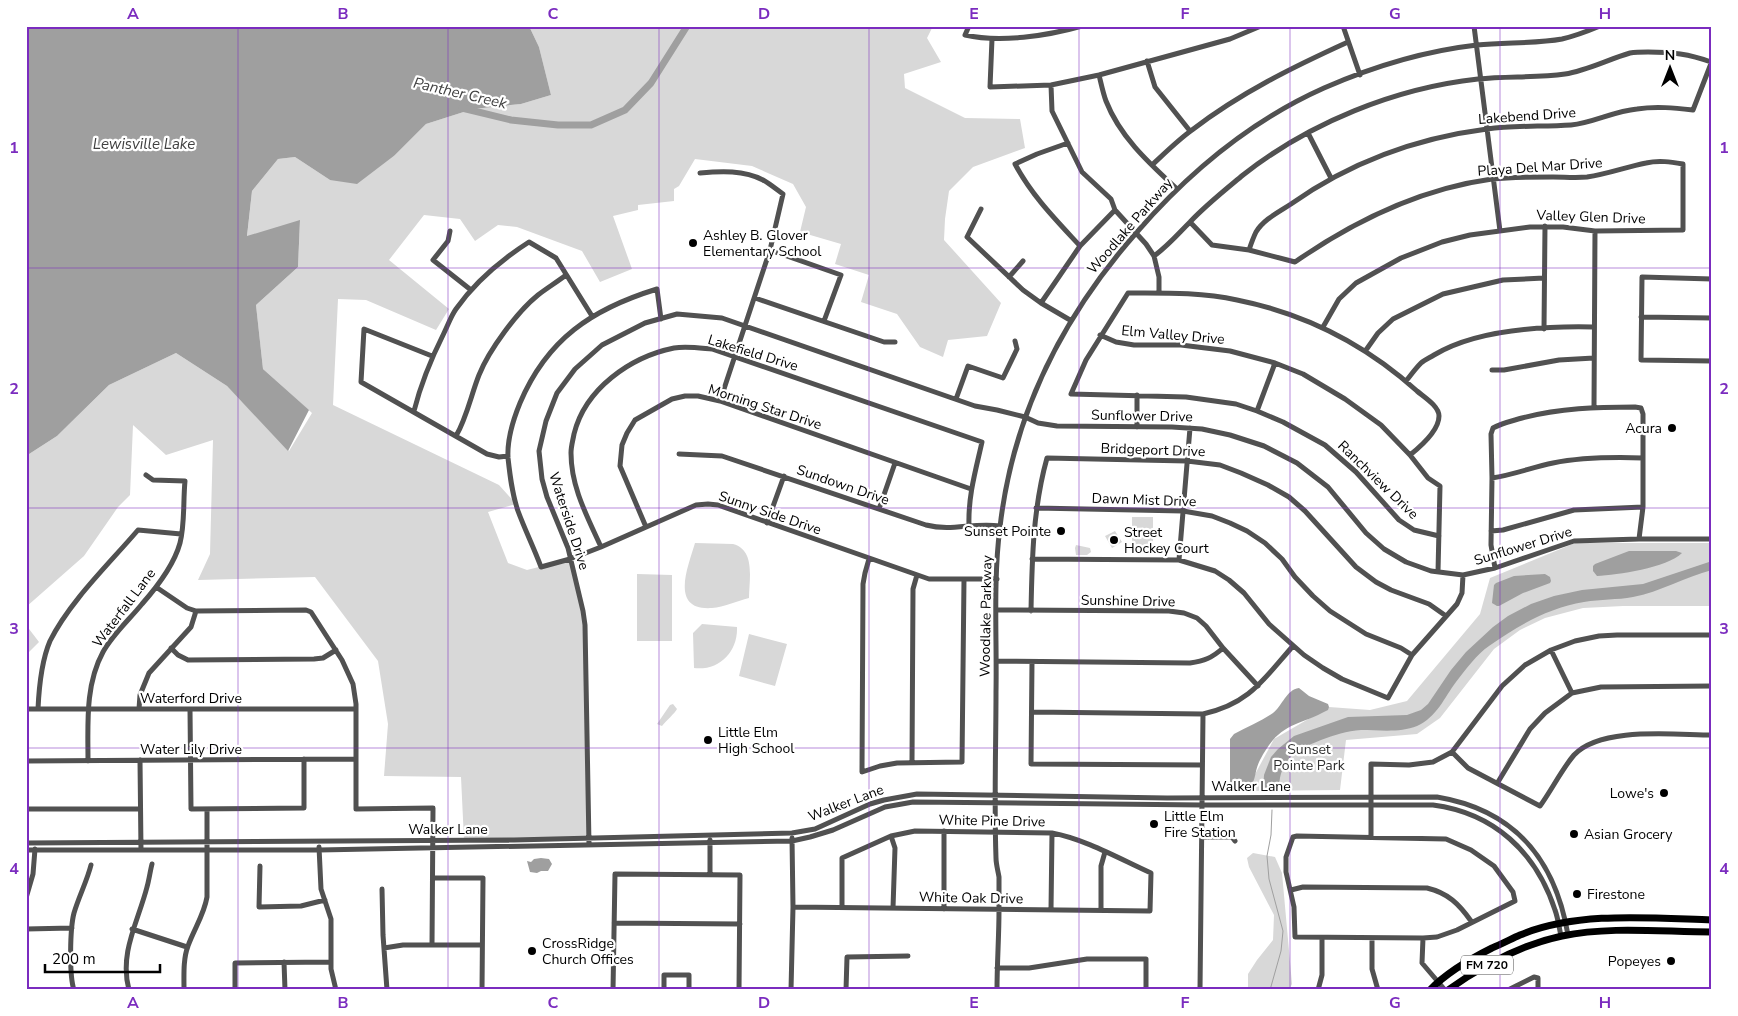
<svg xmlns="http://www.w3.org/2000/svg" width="1738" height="1016" font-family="'Nunito Sans',sans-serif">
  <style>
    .green { fill: #d8d8d8 }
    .water { fill: #9f9f9f }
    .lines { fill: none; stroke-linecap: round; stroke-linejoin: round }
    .stream { stroke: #9f9f9f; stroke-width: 1 }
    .river { stroke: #9f9f9f; stroke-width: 7 }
    .minor { stroke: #515151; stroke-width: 5 }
    .major { stroke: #000; stroke-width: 7 }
    .grid { fill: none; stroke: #7b2cbf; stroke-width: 1; stroke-opacity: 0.55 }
    .poi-dot { fill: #000; stroke: #fff; stroke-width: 2 }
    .labels { text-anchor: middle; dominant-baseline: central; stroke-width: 4.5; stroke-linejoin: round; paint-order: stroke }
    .shield { fill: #fff; stroke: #4c4c4c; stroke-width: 1 }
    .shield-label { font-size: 12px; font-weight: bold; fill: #000 }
    .street-label { font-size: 14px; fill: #000; stroke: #fff }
    .poi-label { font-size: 14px; fill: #000; stroke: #fff; text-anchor: start }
    .park-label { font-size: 14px; fill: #2f2f2f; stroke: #fff }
    .water-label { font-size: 15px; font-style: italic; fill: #404040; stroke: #fff }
    .neatline { fill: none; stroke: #7b2cbf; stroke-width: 2 }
    .grid-label { font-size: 16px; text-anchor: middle; font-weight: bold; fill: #7b2cbf }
  </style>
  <rect width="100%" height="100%" fill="#fff"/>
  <path class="green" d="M529 26H933L927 38 941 62 904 74 905 88 965 118 1020 119 1025 148 973 167 949 191 945 219 944 240 1001 303 987 336 948 340 943 357 920 347 897 314 861 302 869 275 835 264 841 244 800 232 806 207 793 184 752 166 695 159 679 186 674 189V201L638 205V210L613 216 632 269 600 282 582 251 517 227 498 225 475 241 460 219 424 215 389 260 449 309 436 330 366 300 338 299 333 405 499 485 516 504 488 512 508 563 527 570 570 559 584 618 589 838 464 840 461 777 384 776 388 724 378 661 315 577 198 580 210 554 213 440 166 455 133 425 130 495 118 507 84 556 26 607V456L57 436 109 385 176 353 227 386 289 451 312 413 263 369 256 305 298 267 300 221 247 237 252 191 278 159 295 157 330 180 395 155 426 124 473 109 521 104 551 95 539 47Z
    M1132 517H1153V549H1132Z
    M1115 531 1122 542 1112 548 1105 536Z
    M695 543 733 544C756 550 749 580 749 598 737 601 724 607 712 608 669 611 688 567 695 543Z
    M1575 543H1712V606H1623L1583 608 1545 618 1520 630 1494 649 1440 718 1417 734 1346 740 1340 790 1246 791 1274 739 1329 707 1370 710 1407 701 1480 614 1490 578Z
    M1076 545 1090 548 1091 552 1087 555H1076L1075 548Z
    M637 574 672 575V641H637Z
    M702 624 737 627C738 652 719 671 694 668L693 633Z
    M26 625 39 642 26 655Z
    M749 634 787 644 775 686 739 676Z
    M673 704 677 709C675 713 666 721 662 726L657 724 670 705Z
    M1253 853 1275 857 1282 873 1292 984 1289 990H1248V974L1257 960 1273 940 1274 915 1249 867 1247 858Z"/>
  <path class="water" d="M26 26H529L539 47 551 95 521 104 473 109 426 124 395 155 357 184 330 180 295 157 278 159 252 191 247 236 300 220 298 267 256 305 263 369 309 410 288 451 227 386 176 353 109 385 57 436 26 456Z
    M1629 551H1676L1682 553C1667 568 1617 575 1597 576L1593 571V566L1595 564Z
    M1712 561V570C1685 577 1660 592 1633 597 1617 600 1601 599 1584 602 1548 608 1519 625 1489 646 1477 654 1466 669 1456 682 1444 698 1437 717 1417 726 1400 733 1379 730 1361 730 1347 731 1334 735 1321 740 1295 750 1279 760 1279 790L1263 791 1264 775 1271 757 1278 749 1294 736 1348 717 1407 715 1421 710 1428 704 1451 670 1466 652 1493 627 1508 616 1531 604 1554 596 1582 590 1643 584Z
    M1545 574 1550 577 1551 581 1550 583 1523 593 1499 606H1497L1492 603 1494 585 1496 583 1514 576Z
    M1299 688 1309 696 1328 704 1329 707 1328 710C1294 728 1280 722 1260 760 1253 774 1258 780 1246 791L1230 785V739L1234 734C1247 727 1261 721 1273 713 1283 705 1286 690 1299 688Z
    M541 858 549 859 552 864 548 871H541L537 873 530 872 527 861 531 862 534 859Z"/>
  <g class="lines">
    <path class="stream" d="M1270 990 1281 951 1283 931 1269 879 1267 856 1271 835 1272 810"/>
    <path class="river" d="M462 108 511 120 558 125H591L625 110 651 83 687 26"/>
    <path class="minor" d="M969 26 965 35C1000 43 1047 36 1082 26
      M1343 26 1360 75
      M1474 26 1500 231
      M992 39 990 87 1051 85 1099 75 1230 39 1261 26
      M1147 61 1155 87 1190 131
      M1099 75C1101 83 1103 93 1106 101 1120 137 1149 163 1177 189
      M1051 85 1052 111 1082 172 1111 199 1115 210 1146 244 1154 256 1159 277V293
      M1308 133 1331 178
      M1068 143 1037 154 1015 164C1032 196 1056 220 1080 246
      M1152 165C1165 153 1178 140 1192 130 1240 93 1293 67 1348 42
      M700 173C721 171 744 170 763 180 770 184 776 189 783 194L770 250 720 401
      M981 209 967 237 1023 290 1041 303 1070 320
      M1190 222 1212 245 1249 250 1295 262C1354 221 1419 189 1492 179 1512 177 1533 177 1553 177 1564 177 1576 178 1587 177 1608 174 1626 167 1646 163 1659 160 1671 162 1683 164V230L1595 231 1563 227H1530L1470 235 1442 242 1401 258 1356 283 1339 299 1323 327
      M450 231 448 241 433 260 471 290
      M770 250 841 275 824 321
      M1249 250C1251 244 1253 238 1256 232 1264 219 1279 212 1291 204 1349 163 1417 138 1487 129 1515 125 1543 127 1571 125 1593 123 1614 111 1637 109 1656 106 1675 108 1693 110L1712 61
      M1154 256C1168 246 1178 234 1190 222 1206 205 1225 190 1243 175 1309 123 1395 88 1478 79 1507 76 1536 78 1565 74 1586 71 1609 59 1630 53 1636 52 1642 52 1648 52 1672 52 1689 54 1711 62
      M1009 277 1023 261
      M1712 279 1642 277 1641 360 1712 361
      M755 298 884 342H895
      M1041 303 1080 246 1115 210
      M1641 317 1712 318
      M661 319 657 289C592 309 547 339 520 403 513 420 507 440 508 458 510 476 512 494 518 511 525 530 534 548 541 567L570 559 601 547 696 505 708 504 718 505 929 579H997
      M1544 329 1545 226
      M1100 335 1116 342 1134 345H1181L1230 351 1275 363 1303 374 1345 399 1381 425 1410 455 1428 478 1440 486 1438 572
      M1366 350 1378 333 1393 319 1443 294 1503 280 1544 278
      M432 356 364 329 361 382 487 454 499 457 508 456
      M1492 370H1504L1559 360 1594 358
      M1406 381C1411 375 1415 369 1421 363 1424 360 1429 358 1434 355 1477 329 1543 326 1593 327
      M956 399 968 366 1003 378 1017 349 1015 341
      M1594 407 1595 231
      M414 411C421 383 431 359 444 333 448 325 451 316 456 309 475 282 501 260 529 242L556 258 592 316
      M1257 411 1275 363
      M1137 427V395
      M456 436C467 417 471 395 479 375 489 350 517 312 538 295 547 288 557 282 566 275
      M679 454 722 456 926 525C953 532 972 522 1000 526
      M1410 455C1420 447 1439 430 1439 416 1439 406 1424 397 1417 391 1365 344 1307 314 1237 300 1201 292 1164 293 1128 293L1086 360 1071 394 1186 397 1236 404 1257 411 1283 422 1325 445 1356 472 1399 520 1414 530 1439 536
      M1492 478C1513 475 1533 467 1553 463 1583 457 1613 457 1643 458
      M1036 508 1183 511 1212 516 1230 523 1247 531 1265 543 1282 559 1295 577 1313 596 1330 611 1366 634 1401 648 1412 655
      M879 509 895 463
      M767 523 784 476
      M646 527 620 466 622 445 627 433 635 420 672 399 685 396H698L720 401 971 489
      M1491 531 1503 530 1574 510 1643 507
      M601 547C587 516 571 487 571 453 571 446 573 440 574 434 585 389 630 357 674 348 686 346 700 348 712 349L982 442C976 469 968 496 969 525
      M869 559 865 573 863 584 862 772 880 766 897 763 962 762 964 579
      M1032 559 1179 560 1215 571 1229 580 1244 593 1269 624 1304 655 1323 668 1342 679 1388 698 1412 655 1457 604 1462 593 1463 575
      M1179 560 1190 428
      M1495 568 1491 545 1492 478 1491 434 1493 428C1502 423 1512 421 1522 418 1560 408 1597 407 1635 407L1641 408 1643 414V507L1639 539
      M156 587 187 608 196 611 306 610 311 612 342 660 353 684 356 704V809L433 808 432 945
      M997 610 1169 611 1184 613 1197 618 1206 626 1223 648 1258 686
      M1031 611C1032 559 1033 508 1047 458L1187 461 1220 465 1241 473 1268 485 1289 497 1305 511 1356 567 1376 582 1391 590 1429 604 1446 616
      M171 648 178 655 188 660 314 659 323 658 336 650
      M1551 650 1572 693
      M997 661 1190 663C1204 661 1212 658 1223 648
      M1032 662 1031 764 1202 765
      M26 709H356
      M38 709C39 687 41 662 50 641 70 601 109 564 138 530L181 534
      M139 709 140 695 149 673 191 627 196 611
      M190 709 191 809 304 808V759
      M1032 712 1203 714C1249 704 1263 680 1293 646
      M1452 752 1468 768 1540 806C1551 791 1562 769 1574 755 1601 726 1675 735 1712 735
      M140 760 141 850
      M26 761 356 759
      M88 761C88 724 85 685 103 652 113 634 129 620 142 604 157 587 174 565 180 543 185 524 183 501 185 481L153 480 146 475
      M912 762 913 589 917 575
      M1498 782 1530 729 1545 713 1572 693 1601 687 1712 686
      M26 809H140
      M891 836 895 848 893 908
      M1297 836 1446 839 1471 850 1494 866 1513 892 1515 901 1457 930 1437 937 1423 938 1295 937 1294 907 1286 872V857L1293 837Z
      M1202 837H1232L1235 841
      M1371 837V764L1409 765 1433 762 1452 752 1502 686 1525 665 1551 650 1575 641 1599 636 1617 635H1712
      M26 843 514 840 792 833 815 829 870 804 884 800 917 794 1167 798 1437 797C1515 810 1555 859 1568 935
      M589 844 585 625 583 611 568 548 547 497 542 479 539 451 546 421 557 393 575 369 602 345 645 323 677 314 722 318 975 406 997 410 1025 417 1038 423 1057 426 1172 427 1202 429 1230 435 1264 446 1297 463 1328 487 1366 533 1384 549 1406 562 1431 571 1463 575 1495 568 1574 541 1639 539H1712
      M319 847 321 889 331 919V969L336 990
      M26 850H319L792 841 810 837 833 830 885 807 913 802 1202 805H1433C1494 813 1536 852 1555 910 1558 918 1559 927 1561 936
      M260 866 259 907 301 906 325 900
      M710 875V840
      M433 878H483L482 990
      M382 889 383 935 387 990
      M1291 890 1303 887 1427 888C1448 893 1459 904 1471 921
      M26 898 33 874 35 849
      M793 907 1150 911 1151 873C1120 859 1085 839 1052 833L915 831 891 836 842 858V907
      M944 909V831
      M1051 910 1052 833
      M1101 910V866L1105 852
      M614 923 740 924
      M26 929 72 928
      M132 929 187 947
      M1372 938V969L1378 990
      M1423 938 1422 963 1445 990
      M384 948 403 945H482
      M284 962 285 990
      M997 968H1029L1087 959H1146V990
      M74 990C69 975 70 928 74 913 79 896 87 881 91 865
      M129 990C119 953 138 922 147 887 149 880 150 872 152 864
      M184 990C184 975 183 959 188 946 194 929 204 915 207 897V809
      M235 990V963L331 962
      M613 990 615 874 740 875 739 990
      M664 990V975H689V990
      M791 990 793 907 792 838
      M846 990 847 957 908 956
      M997 990C997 963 999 937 999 910 999 899 999 888 999 877 998 871 996 864 996 858 994 803 996 747 996 692 997 638 993 581 1000 527 1013 414 1062 317 1137 232 1190 171 1250 121 1324 88 1372 67 1424 51 1477 45 1505 42 1535 44 1562 39 1575 36 1588 31 1600 26
      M1200 990 1203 714
      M1318 990 1322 975V938
      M1508 990 1534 977 1538 978V990"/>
    <path class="major" d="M1430 990C1447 972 1470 959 1492 948 1502 944 1511 939 1520 935 1578 911 1650 918 1712 920
      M1448 990C1483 965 1520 945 1562 936 1610 926 1663 932 1712 932"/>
  </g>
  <path class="grid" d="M238 26V990M448 26V990M659 26V990M869 26V990M1079 26V990M1290 26V990M1500 26V990M26 268H1712M26 508H1712M26 748H1712"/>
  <g class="poi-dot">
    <circle cx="693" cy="243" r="5"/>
    <circle cx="1672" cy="428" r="5"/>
    <circle cx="1061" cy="531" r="5"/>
    <circle cx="1114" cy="540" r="5"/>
    <circle cx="708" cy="740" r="5"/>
    <circle cx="1664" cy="793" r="5"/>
    <circle cx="1154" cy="824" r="5"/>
    <circle cx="1574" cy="834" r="5"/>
    <circle cx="1577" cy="894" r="5"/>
    <circle cx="532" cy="951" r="5"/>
    <circle cx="1671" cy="961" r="5"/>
  </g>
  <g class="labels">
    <rect class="shield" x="1461" y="955.5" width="52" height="19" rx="4"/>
    <g class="shield-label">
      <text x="1487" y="965">FM 720</text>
    </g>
    <g class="street-label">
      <text transform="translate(1527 116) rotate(-4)">Lakebend Drive</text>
      <text transform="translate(1540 167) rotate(-4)">Playa Del Mar Drive</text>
      <text transform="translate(1591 217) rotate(2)">Valley Glen Drive</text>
      <text transform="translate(1130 226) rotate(-49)">Woodlake Parkway</text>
      <text transform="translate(1173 335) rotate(5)">Elm Valley Drive</text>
      <text transform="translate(753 353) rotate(17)">Lakefield Drive</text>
      <text transform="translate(765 407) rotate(18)">Morning Star Drive</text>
      <text transform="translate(1142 416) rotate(1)">Sunflower Drive</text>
      <text transform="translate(1153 450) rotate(2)">Bridgeport Drive</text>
      <text transform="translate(1378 480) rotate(44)">Ranchview Drive</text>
      <text transform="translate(843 485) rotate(19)">Sundown Drive</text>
      <text transform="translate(1144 500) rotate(2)">Dawn Mist Drive</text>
      <text transform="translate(770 513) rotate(19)">Sunny Side Drive</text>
      <text transform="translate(569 521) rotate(72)">Waterside Drive</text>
      <text transform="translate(1523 546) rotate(-17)">Sunflower Drive</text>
      <text transform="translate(1128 601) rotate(1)">Sunshine Drive</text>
      <text transform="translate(124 608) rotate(-53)">Waterfall Lane</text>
      <text transform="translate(986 616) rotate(-89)">Woodlake Parkway</text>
      <text x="191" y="698">Waterford Drive</text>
      <text x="191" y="749">Water Lily Drive</text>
      <text x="1251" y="786">Walker Lane</text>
      <text transform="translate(846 803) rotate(-21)">Walker Lane</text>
      <text transform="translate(992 821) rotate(1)">White Pine Drive</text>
      <text x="448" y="829">Walker Lane</text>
      <text transform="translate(971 898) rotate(1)">White Oak Drive</text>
    </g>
    <g class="poi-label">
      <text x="703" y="235">Ashley B. Glover<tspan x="703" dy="16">Elementary School</tspan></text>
      <text x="1662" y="428" text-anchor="end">Acura</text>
      <text x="1051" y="531" text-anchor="end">Sunset Pointe</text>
      <text x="1124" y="532">Street<tspan x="1124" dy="16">Hockey Court</tspan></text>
      <text x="718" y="732">Little Elm<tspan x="718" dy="16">High School</tspan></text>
      <text x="1654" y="793" text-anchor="end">Lowe's</text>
      <text x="1164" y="816">Little Elm<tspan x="1164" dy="16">Fire Station</tspan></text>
      <text x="1584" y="834">Asian Grocery</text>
      <text x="1587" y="894">Firestone</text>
      <text x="542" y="943">CrossRidge<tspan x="542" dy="16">Church Offices</tspan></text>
      <text x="1661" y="961" text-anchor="end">Popeyes</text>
    </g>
    <g class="park-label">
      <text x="1309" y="749">Sunset<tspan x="1309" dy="16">Pointe Park</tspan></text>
    </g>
    <g class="water-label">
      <text transform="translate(460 93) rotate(13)">Panther Creek</text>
      <text x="144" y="144">Lewisville Lake</text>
    </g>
  </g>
  <rect width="1738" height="1016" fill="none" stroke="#ffffff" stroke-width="55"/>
  <g transform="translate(1670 68)" stroke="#ffffff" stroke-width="4" paint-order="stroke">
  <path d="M0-4L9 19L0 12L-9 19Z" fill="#000000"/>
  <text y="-8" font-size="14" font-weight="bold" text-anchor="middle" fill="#000000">N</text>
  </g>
  <path d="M45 964v8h115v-8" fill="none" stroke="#000000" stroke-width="2.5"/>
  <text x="52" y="964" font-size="15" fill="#000000" stroke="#ffffff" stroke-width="4" paint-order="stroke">200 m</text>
  <rect x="28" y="28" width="1682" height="960" class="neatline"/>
  <g class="grid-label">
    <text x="133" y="19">A</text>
    <text x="343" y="19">B</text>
    <text x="553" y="19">C</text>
    <text x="764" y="19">D</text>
    <text x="974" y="19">E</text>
    <text x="1185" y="19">F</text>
    <text x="1395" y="19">G</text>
    <text x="1605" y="19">H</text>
    <text x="14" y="153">1</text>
    <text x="1724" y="153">1</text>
    <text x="14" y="394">2</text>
    <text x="1724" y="394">2</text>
    <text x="14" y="634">3</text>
    <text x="1724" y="634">3</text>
    <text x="14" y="874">4</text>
    <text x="1724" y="874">4</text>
    <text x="133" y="1008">A</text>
    <text x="343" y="1008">B</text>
    <text x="553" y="1008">C</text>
    <text x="764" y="1008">D</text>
    <text x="974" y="1008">E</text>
    <text x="1185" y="1008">F</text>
    <text x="1395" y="1008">G</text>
    <text x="1605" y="1008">H</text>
  </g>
</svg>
